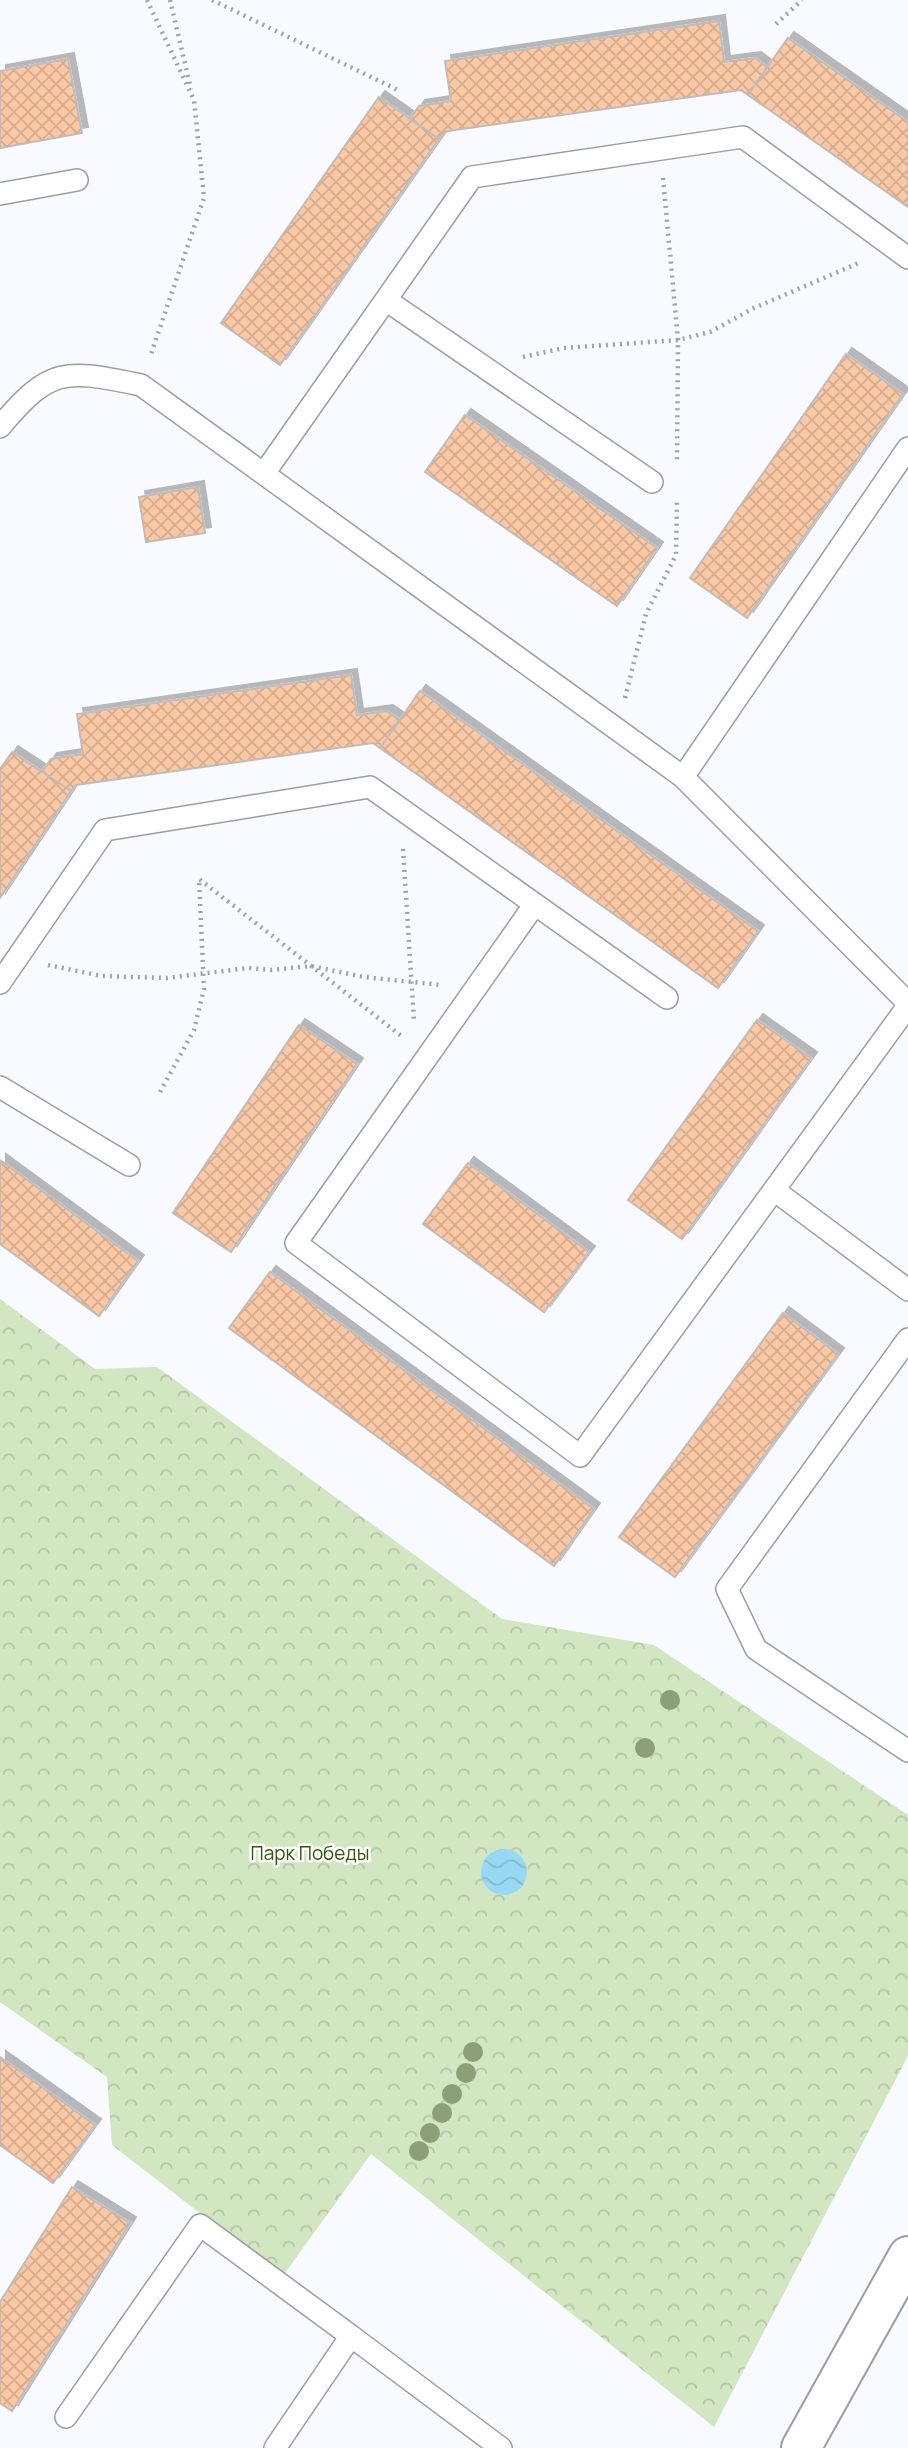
<svg xmlns="http://www.w3.org/2000/svg" width="908" height="2448" font-family="Manrope,sans-serif">
  <style>
    .park { fill: url(#park-crowns) }
    .water { fill: url(#water-waves) }
    .building { fill: url(#building-cross-hatch); stroke: #c2bcb9; stroke-width: 2; filter: url(#shadow) }
    .lines { fill: none; stroke-linecap: round; stroke-linejoin: round }
    .lane-casing { stroke: #9b9da2; stroke-width: 24 }
    .street-casing { stroke: #9b9da2; stroke-width: 42 }
    .path { stroke: #9fa1a4; stroke-width: 4.5; stroke-dasharray: 2 5; stroke-linecap: butt }
    .lane { stroke: #fff; stroke-width: 21 }
    .street { stroke: #fff; stroke-width: 38 }
    .tree { fill: #8c9f79 }
    .labels { text-anchor: middle; dominant-baseline: central; stroke-width: 5; stroke-linejoin: round; paint-order: stroke }
    .park-label { font-size: 19px; fill: #34540b; stroke: #fff }
  </style>
  <defs>
    <pattern id="park-crowns" width="20" height="18" patternUnits="userSpaceOnUse" patternTransform="scale(1.75)"><rect width="20" height="18" fill="#d1e6c1"/><path d="M2 6a3 3 0 1 1 6 0M12 15a3 3 0 1 1 6 0" fill="none" stroke="#b4c6a6"/></pattern>
    <pattern id="water-waves" width="16" height="10" patternUnits="userSpaceOnUse" patternTransform="scale(1.75)"><rect width="16" height="10" fill="#98d8f3"/><path d="M0 5q4-4 8 0t8 0" fill="none" stroke="#83bad1"/></pattern>
    <pattern id="building-cross-hatch" width="8" height="8" patternUnits="userSpaceOnUse" patternTransform="scale(1.75)"><rect width="8" height="8" fill="#fbc8a5"/><path d="M0 0l8 8M0 8l8-8" fill="none" stroke="#d7ac8e"/></pattern>
    <filter id="shadow"><feDropShadow dx="6" dy="-6" stdDeviation="0" flood-color="#0004"/></filter>
  </defs>
  <rect width="100%" height="100%" fill="#f8faff"/>
  <path class="park" d="M0 1299 95 1369 157 1367 502 1619 654 1645 908 1815V2056L714 2427 371 2154 282 2277 112 2145 107 2077 0 2002Z"/>
  <path class="water" d="M481 1872a23 23 0 1 1 46 0a23 23 0 1 1-46 0Z"/>
  <path class="building" d="M719 21 724 62 755 58 767 67 748 95 741 90 455 130 444 132 439 139 410 119 419 106 451 101 445 61Z
    M788 38 908 122V207L748 95Z
    M68 59 82 133 0 148V71Z
    M379 97 439 139 280 365 221 323Z
    M846 354 903 394 747 618 690 578Z
    M465 415 657 548 617 606 425 472Z
    M198 487 205 533 146 542 139 497Z
    M351 675 357 715 387 711 400 720 380 748 373 743 76 785 71 791 42 772 51 759 83 754 77 714Z
    M420 691 758 931 718 988 380 748Z
    M12 752 71 791 0 898V769Z
    M757 1020 811 1058 682 1239 628 1200Z
    M299 1025 357 1064 231 1252 173 1213Z
    M0 1160 138 1261 99 1316 0 1244Z
    M468 1163 589 1252 544 1312 423 1224Z
    M270 1272 594 1509 554 1566 229 1328Z
    M783 1313 838 1354 675 1577 619 1537Z
    M0 2057 95 2125 53 2183 0 2145Z
    M72 2187 130 2223 12 2411 0 2403V2302Z"/>
  <g class="lines">
    <defs>
      <path id="lane" d="M0 194 77 180
        M386 300 652 482
        M0 427C51 365 67 370 141 385L683 777 908 1003
        M265 472 472 177 743 137 908 258
        M683 777 908 448
        M535 904 296 1243 580 1456 908 1006
        M0 983 105 830 370 787 667 998
        M0 1087 129 1165
        M774 1190 908 1290
        M908 1339 727 1589 756 1649 908 1751
        M66 2417 200 2225 351 2336
        M275 2448 351 2336 501 2448"/>
      <path id="street" d="M801 2448 908 2256"/>
    </defs>
    <use href="#lane" class="lane-casing"/>
    <use href="#street" class="street-casing"/>
    <path class="path" d="M147 0 194 100 204 198 150 357
      M170 0 191 89
      M212 0 400 91
      M776 24 802 0
      M663 178 678 340 677 463
      M523 357 564 348 678 340 710 332 754 308 861 262
      M625 698 646 614 676 555 677 500
      M403 849 414 1021
      M48 965 102 976 167 978 248 968 272 970 311 966 364 977 441 985
      M160 1092 194 1030 204 989 199 879 404 1038"/>
    <use href="#lane" class="lane"/>
    <use href="#street" class="street"/>
  </g>
  <g class="tree">
    <circle cx="670" cy="1700" r="10"/>
    <circle cx="645" cy="1748" r="10"/>
    <circle cx="473" cy="2052" r="10"/>
    <circle cx="466" cy="2073" r="10"/>
    <circle cx="452" cy="2094" r="10"/>
    <circle cx="442" cy="2113" r="10"/>
    <circle cx="430" cy="2133" r="10"/>
    <circle cx="419" cy="2151" r="10"/>
  </g>
  <g class="labels">
    <g class="park-label">
      <text x="310" y="1853">Парк Победы</text>
    </g>
  </g>
</svg>
